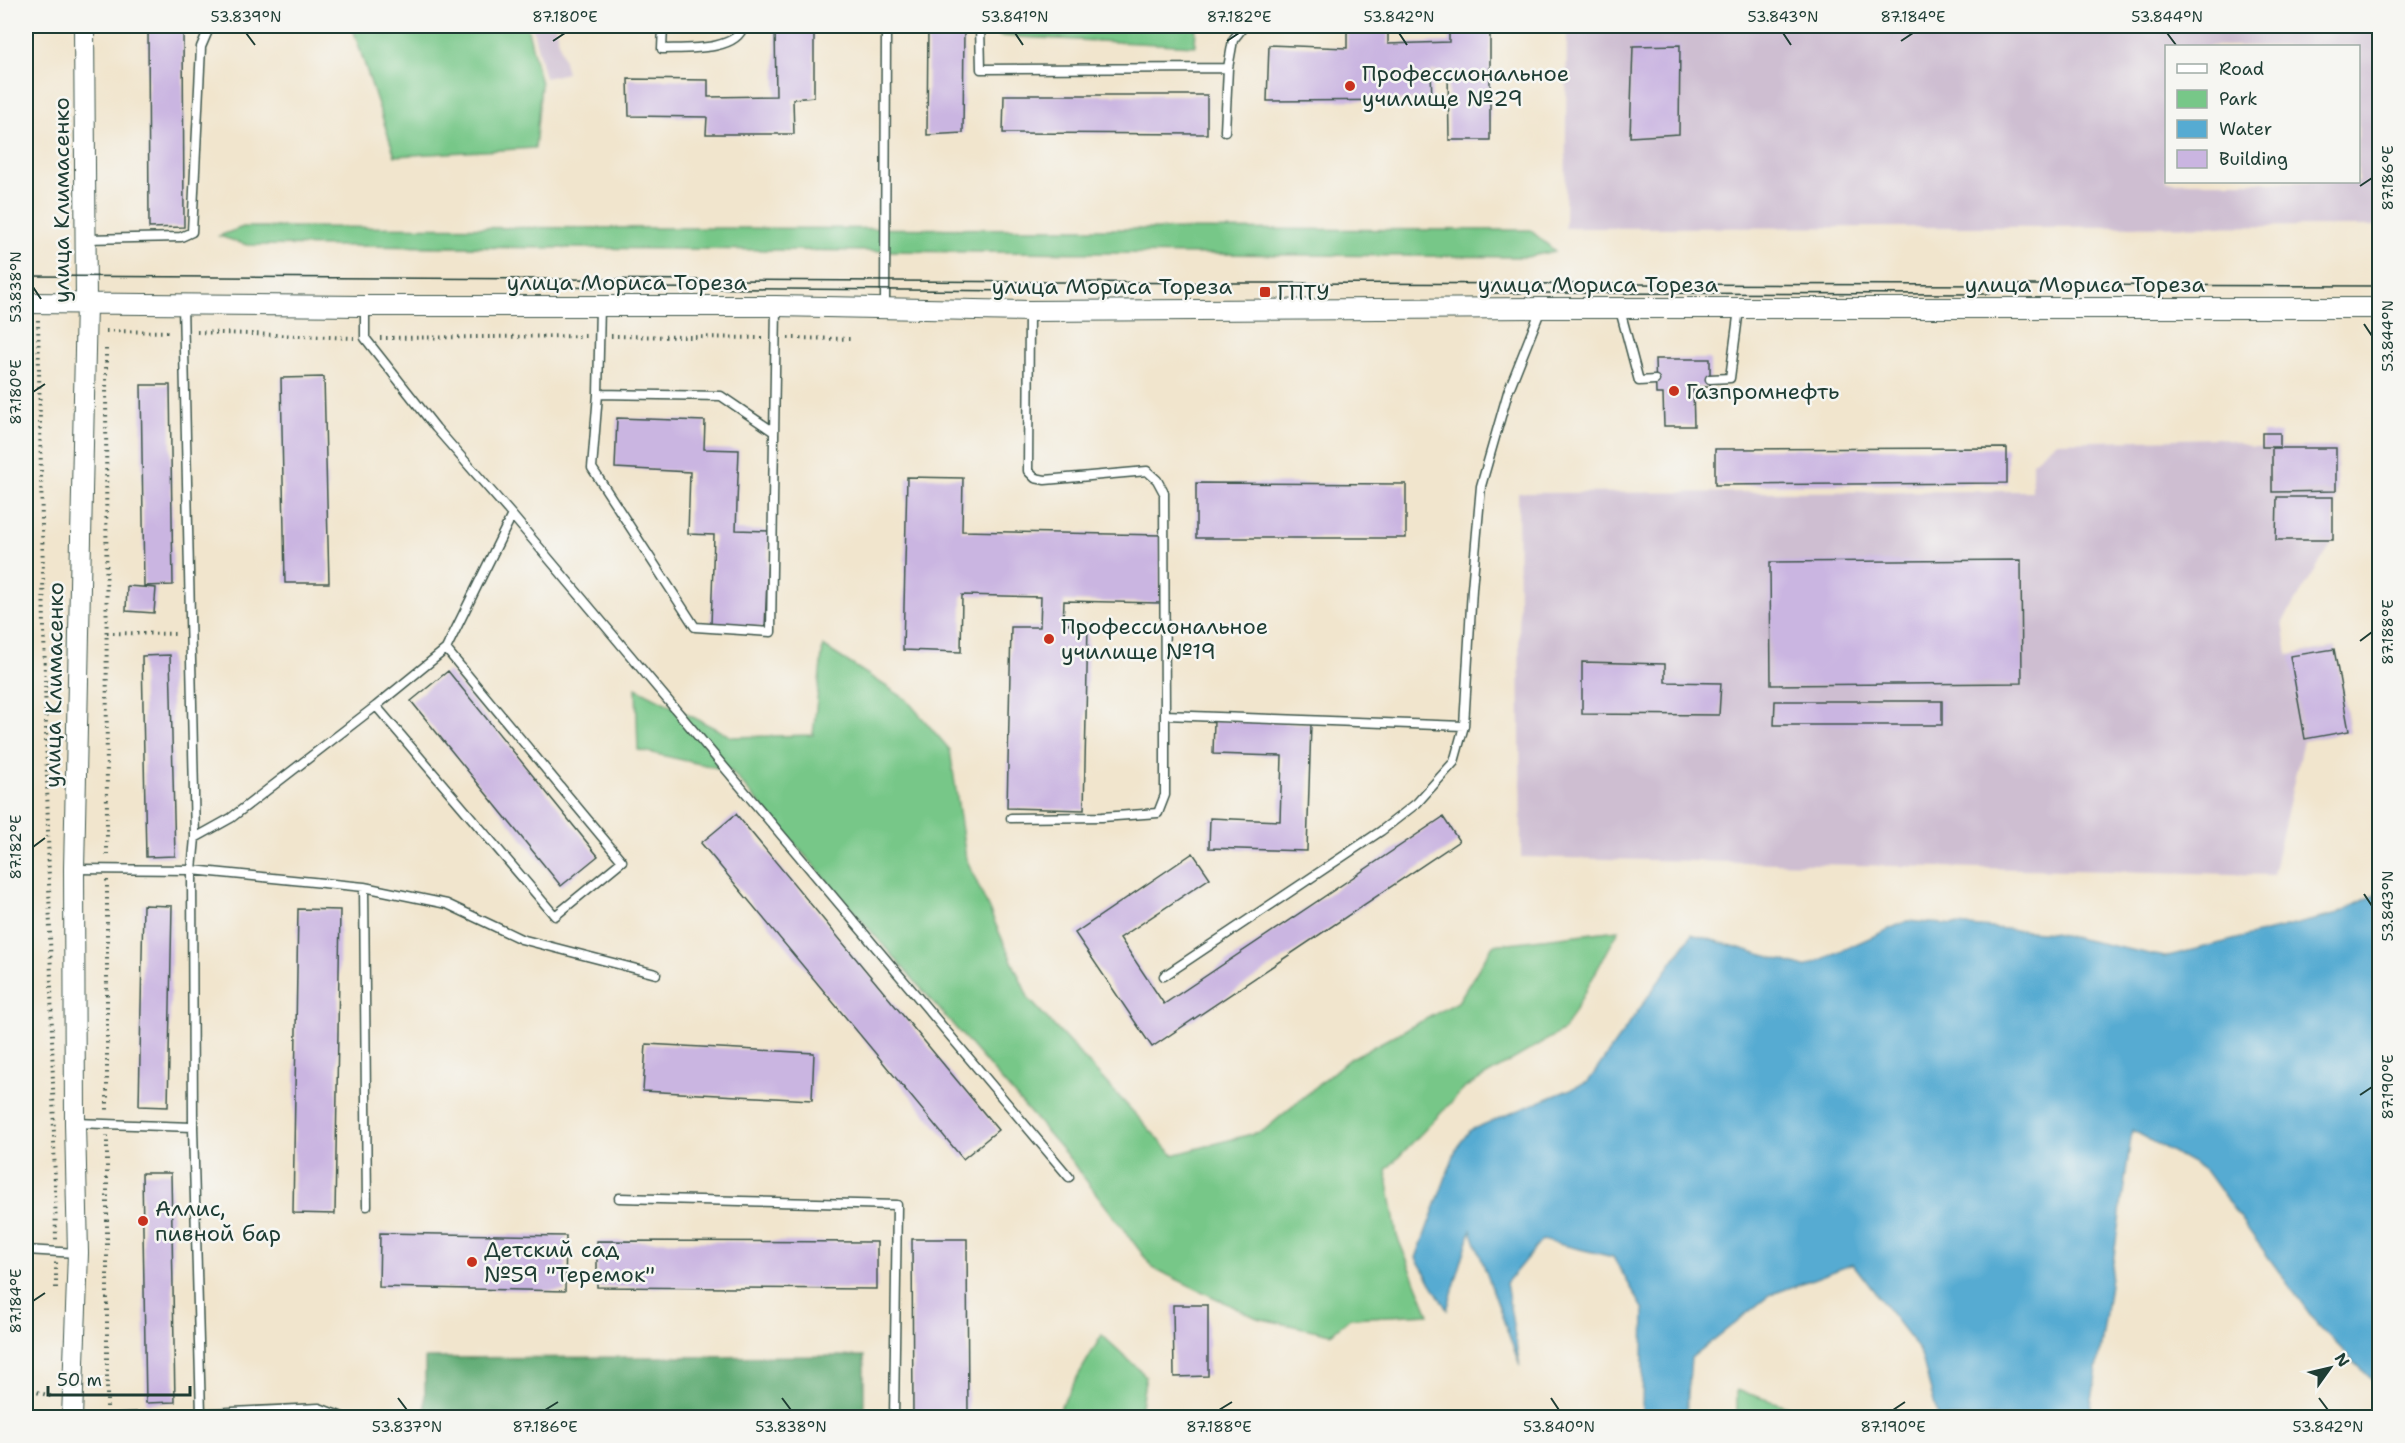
<svg xmlns="http://www.w3.org/2000/svg" width="2405" height="1443" font-family="'Shantell Sans',sans-serif">
  <style>
    .industrial { fill: #cebed1; fill-rule: evenodd }
    .green { fill: #77c788; stroke: #4b825e; stroke-width: 1.5 }
    .forest { fill: #61ac74; stroke: #407454; stroke-width: 1.5 }
    .water { fill: #56abd2; stroke: #3a7483; stroke-width: 1.5 }
    .building { fill: #cab5e1 }
    .lines { fill: none; stroke-linecap: round; stroke-linejoin: round }
    .service-casing { stroke: #3e564b; stroke-width: 11 }
    .tertiary-casing { stroke: #3e564b; stroke-width: 22 }
    .path { stroke: #3e564b; stroke-width: 4; stroke-dasharray: 1.5 4.5; stroke-linecap: butt }
    .service { stroke: #fff; stroke-width: 8 }
    .tertiary { stroke: #fff; stroke-width: 20 }
    .tram { stroke: #1f3d34; stroke-width: 1.5 }
    .ticks { fill: none; stroke: #1f3d34; stroke-width: 2 }
    .poi-dot { fill: #c8321e; stroke: #f6f6f2; stroke-width: 2 }
    .labels { text-anchor: middle; dominant-baseline: central; stroke-width: 5; stroke-linejoin: round; paint-order: stroke }
    .poi-label { font-size: 22px; fill: #1f3d34; stroke: #f6f6f2; text-anchor: start }
    .street-label { font-size: 22px; fill: #1f3d34; stroke: #f6f6f2 }
    .neatline { fill: none; stroke: #1f3d34; stroke-width: 2 }
    .ticks-label { font-size: 15px; text-anchor: middle; fill: #1f3d34 }
  </style>
  <rect width="100%" height="100%" fill="#f6f6f2"/>
  <filter id="ink" filterUnits="userSpaceOnUse"><feTurbulence type="fractalNoise" baseFrequency=".0167" numOctaves="2"/><feDisplacementMap in="SourceGraphic" scale="12" xChannelSelector="R" yChannelSelector="G"/><feConvolveMatrix kernelMatrix="1 2 1 2 8 2 1 2 1" color-interpolation-filters="sRGB"/></filter>
  <filter id="wash" filterUnits="userSpaceOnUse"><feTurbulence type="fractalNoise" baseFrequency=".008" numOctaves="4" result="noise"/><feDisplacementMap in="SourceGraphic" scale="24" xChannelSelector="R" yChannelSelector="G"/><feGaussianBlur stdDeviation="1.35" result="paint"/><feColorMatrix in="noise" values="0 0 0 0 0 0 0 0 0 0 0 0 0 0 0 0 0 1.4 0 .05"/><feComposite in="paint" operator="in"/></filter>
  <g filter="url(#wash)">
    <rect width="100%" height="100%" fill="#f1e5cd"/>
    <path class="industrial" d="M532 26H555L567 73 545 78Z
      M1567 26H2379V226L1565 228ZM2166 46H2358V182H2166Z
      M2220 438 2252 447H2338L2334 540 2283 621 2288 655 2336 647 2350 732 2303 741 2273 875 1521 857 1518 493 2032 491V462L2056 442Z"/>
    <path class="green" d="M352 26H527L541 84 535 148 395 156Z
      M999 26H1196L1195 46 999 36Z
      M243 227 1530 230 1555 251 1527 257 247 245 219 236Z
      M823 646 906 699 950 750 966 858 1029 999 1173 1155 1263 1131 1348 1060 1458 1002 1493 945 1619 930 1564 1030 1466 1087 1386 1170 1397 1236 1429 1314 1350 1318 1331 1334 1257 1318 1153 1268 1066 1154 731 771 638 750 636 688 732 737 813 735Z
      M1102 1335 1146 1376 1139 1417H1058L1062 1403Z
      M1737 1390 1820 1417H1737Z"/>
    <path class="forest" d="M864 1356V1417H425V1358Z"/>
    <path class="water" d="M2379 892V1387L2317 1324 2205 1170 2132 1130 2102 1340 2089 1417H1938L1920 1351 1853 1264 1770 1295 1691 1358 1686 1417H1651L1642 1409 1644 1310 1613 1257 1542 1240 1506 1283 1520 1366 1471 1230 1447 1310 1416 1258 1457 1147 1470 1130 1588 1082 1692 934 1805 967 1907 921 2053 933 2164 957 2334 915Z"/>
    <g id="blocks">
      <path class="building" d="M148 26H183L184 227 149 228Z
        M775 26H814V97L793 99 794 134H706L707 117 629 116 628 79 708 80V97L776 96Z
        M928 26H964L963 133 927 135Z
        M1347 26H1388V44L1449 42V26H1490V140H1449L1448 72 1431 71 1432 100 1267 101 1269 45 1347 48Z
        M1680 45 1679 134 1630 137 1633 46Z
        M1004 95H1207V134L1003 133Z
        M1655 359H1710V387H1693L1694 426H1664L1663 394H1656Z
        M324 377 329 583H285L281 378Z
        M141 385H170L173 585 144 586Z
        M617 418 705 421 704 449 739 450 736 530 769 531 765 627 711 625 714 535 688 534 690 472 615 468Z
        M2262 433H2280V447H2262Z
        M2007 448V483L1715 485V449Z
        M2272 448H2336V491L2272 492Z
        M907 477 963 478 962 531 1161 535 1160 603 1064 601 1063 624H1088L1084 810 1007 808 1011 627H1040L1041 597 962 595 961 652 903 650Z
        M1196 483 1406 484V538H1196Z
        M2277 497H2333V540H2276Z
        M28 537V576H26V538Z
        M2021 560 2022 683 1771 685 1770 562Z
        M127 586 156 588 154 613 126 611Z
        M2334 649 2349 731 2305 739 2290 656Z
        M170 655 175 856 146 857 142 656Z
        M1582 662 1665 664V682L1721 683 1719 715 1582 714Z
        M448 671 598 856 561 886 411 701Z
        M1775 701H1942V725H1774Z
        M1214 720 1311 724 1307 851 1209 848 1210 818 1280 821 1282 756 1213 754Z
        M736 814 998 1130 963 1159 701 843Z
        M1443 817 1459 841 1152 1047 1075 933 1193 853 1210 878 1120 938 1164 1004Z
        M143 905 172 906 168 1107 139 1106Z
        M298 909 340 910 335 1214 293 1213Z
        M646 1044 814 1053 812 1100 643 1091Z
        M142 1173H171L175 1402 146 1403Z
        M380 1233 566 1236 565 1291 379 1287Z
        M912 1239H967L968 1418H913Z
        M597 1241 877 1242V1289L597 1287Z
        M1173 1305H1208V1376L1174 1377Z"/>
    </g>
  </g>
  <g filter="url(#ink)">
    <use href="#blocks" fill-opacity="0" stroke="#3e564b" stroke-width="1.5"/>
    <g class="lines">
      <defs>
        <path id="service" d="M663 26 662 49C683 48 737 52 743 26
          M980 26 981 69 1228 68 1225 131
          M1228 68 1233 40 1244 26
          M86 239 181 237 192 232 201 47 210 26
          M183 305 195 838 192 870 193 1127 201 1414
          M365 306V338L436 428 512 515 1069 1177
          M600 306 598 394 721 396 774 432
          M885 307 886 26
          M1620 310 1639 381 1655 380
          M1029 312 1028 471 1035 478 1045 480 1147 471 1157 480 1164 493 1165 715 1464 726 1472 589 1481 486 1508 392 1541 309
          M1710 379 1730 378 1739 309
          M598 394 592 468 695 627 771 632 776 307
          M376 706 446 649
          M1011 818 1102 817 1158 813 1165 795V715
          M195 838 231 818 376 706 555 916 622 861 446 649 512 515
          M75 869 192 870 364 887 447 904 521 939 656 974
          M364 887 367 1206
          M1164 976 1381 831 1417 803 1454 762 1464 726
          M75 1123 193 1127
          M619 1198 897 1205 894 1418
          M26 1250 77 1253
          M106 1418 319 1408 345 1418"/>
        <path id="tertiary" d="M26 303 365 306H776L1029 311 1541 308H2380
          M72 1418 78 1253 75 1123 74 869 86 303 84 26"/>
      </defs>
      <use href="#service" class="service-casing"/>
      <use href="#tertiary" class="tertiary-casing"/>
      <path class="path" d="M38 320 56 1240
        M106 331 171 332
        M197 332 354 338
        M611 336 762 338
        M380 338 588 336
        M788 338 852 339
        M106 349 107 858
        M107 633 178 634
        M107 880V1113
        M56 1288V1262
        M26 1389 54 1397
        M107 1407V1135"/>
      <use href="#service" class="service"/>
      <use href="#tertiary" class="tertiary"/>
      <path class="tram" d="M26 276 1238 283 2380 286
        M526 287 1033 291
        M1483 293 1990 294"/>
    </g>
  </g>
  <path class="ticks" d="M246 33 255 45M1015 33 1023 45M1399 33 1407 45M1783 33 1791 45M2167 33 2176 45M553 41 565 33M1227 41 1239 33M1901 41 1913 33M2360 186 2372 178M33 287 41 299M2364 324 2372 336M33 392 45 384M2360 641 2372 632M33 847 45 838M2364 894 2372 906M2360 1095 2372 1087M33 1301 45 1293M398 1398 407 1410M782 1398 791 1410M1551 1398 1559 1410M2319 1398 2328 1410M545 1410 558 1402M1219 1410 1232 1402M1893 1410 1905 1402"/>
  <g class="poi-dot">
    <circle cx="1350" cy="86" r="6"/>
    <rect x="1259" y="286" width="12" height="12" rx="3"/>
    <circle cx="1674" cy="391" r="6"/>
    <circle cx="1049" cy="639" r="6"/>
    <circle cx="143" cy="1221" r="6"/>
    <circle cx="472" cy="1262" r="6"/>
  </g>
  <g class="labels">
    <g class="poi-label">
      <text x="1362" y="73">Профессиональное<tspan x="1362" dy="25">училище №29</tspan></text>
      <text x="1277" y="292">ГПТУ</text>
      <text x="1686" y="391">Газпромнефть</text>
      <text x="1061" y="626">Профессиональное<tspan x="1061" dy="25">училище №19</tspan></text>
      <text x="155" y="1208">Аллис,<tspan x="155" dy="25">пивной бар</tspan></text>
      <text x="484" y="1249">Детский сад<tspan x="484" dy="25">№59 "Теремок"</tspan></text>
    </g>
    <g class="street-label">
      <text transform="translate(61 200) rotate(-90)">улица Климасенко</text>
      <text x="627" y="282">улица Мориса Тореза</text>
      <text x="1598" y="284">улица Мориса Тореза</text>
      <text x="2085" y="284">улица Мориса Тореза</text>
      <text x="1112" y="286">улица Мориса Тореза</text>
      <text transform="translate(54 685) rotate(-89)">улица Климасенко</text>
    </g>
  </g>
  <rect width="2405" height="1443" fill="none" stroke="#f6f6f2" stroke-width="66"/>
  <rect x="2165" y="45" width="195" height="138" fill="#f6f6f2" stroke="#a0aca6" stroke-width="1.5"/>
  <rect x="2177" y="64" width="30" height="9" fill="#ffffff" stroke="#a0aca6" stroke-width="1.5"/>
  <text x="2219" y="75" font-size="18" fill="#1f3d34">Road</text>
  <rect x="2177" y="90" width="30" height="18" fill="#77c788" stroke="#a0aca6" stroke-width="1.5"/>
  <text x="2219" y="105" font-size="18" fill="#1f3d34">Park</text>
  <rect x="2177" y="120" width="30" height="18" fill="#56abd2" stroke="#a0aca6" stroke-width="1.5"/>
  <text x="2219" y="135" font-size="18" fill="#1f3d34">Water</text>
  <rect x="2177" y="150" width="30" height="18" fill="#cab5e1" stroke="#a0aca6" stroke-width="1.5"/>
  <text x="2219" y="165" font-size="18" fill="#1f3d34">Building</text>
  <g transform="translate(2330 1368) rotate(56)" stroke="#f6f6f2" stroke-width="4.5" paint-order="stroke">
  <path d="M0-4.5L10 22L0 15L-10 22Z" fill="#1f3d34"/>
  <text y="-9" font-size="16" font-weight="bold" text-anchor="middle" fill="#1f3d34">N</text>
  </g>
  <path d="M48 1386v9h142v-9" fill="none" stroke="#1f3d34" stroke-width="3"/>
  <text x="57" y="1386" font-size="18" fill="#1f3d34" stroke="#f6f6f2" stroke-width="4.5" paint-order="stroke">50 m</text>
  <rect x="33" y="33" width="2339" height="1377" class="neatline"/>
  <g class="ticks-label">
    <text x="246" y="22">53.839°N</text>
    <text x="565" y="22">87.180°E</text>
    <text x="1015" y="22">53.841°N</text>
    <text x="1239" y="22">87.182°E</text>
    <text x="1399" y="22">53.842°N</text>
    <text x="1783" y="22">53.843°N</text>
    <text x="1913" y="22">87.184°E</text>
    <text x="2167" y="22">53.844°N</text>
    <text transform="translate(2388 178) rotate(-90)" y="5">87.186°E</text>
    <text transform="translate(16 287) rotate(-90)" y="5">53.838°N</text>
    <text transform="translate(2388 336) rotate(-90)" y="5">53.844°N</text>
    <text transform="translate(16 392) rotate(-90)" y="5">87.180°E</text>
    <text transform="translate(2388 632) rotate(-90)" y="5">87.188°E</text>
    <text transform="translate(16 847) rotate(-90)" y="5">87.182°E</text>
    <text transform="translate(2388 906) rotate(-90)" y="5">53.843°N</text>
    <text transform="translate(2388 1087) rotate(-90)" y="5">87.190°E</text>
    <text transform="translate(16 1301) rotate(-90)" y="5">87.184°E</text>
    <text x="407" y="1432">53.837°N</text>
    <text x="545" y="1432">87.186°E</text>
    <text x="791" y="1432">53.838°N</text>
    <text x="1219" y="1432">87.188°E</text>
    <text x="1559" y="1432">53.840°N</text>
    <text x="1893" y="1432">87.190°E</text>
    <text x="2328" y="1432">53.842°N</text>
  </g>
</svg>
